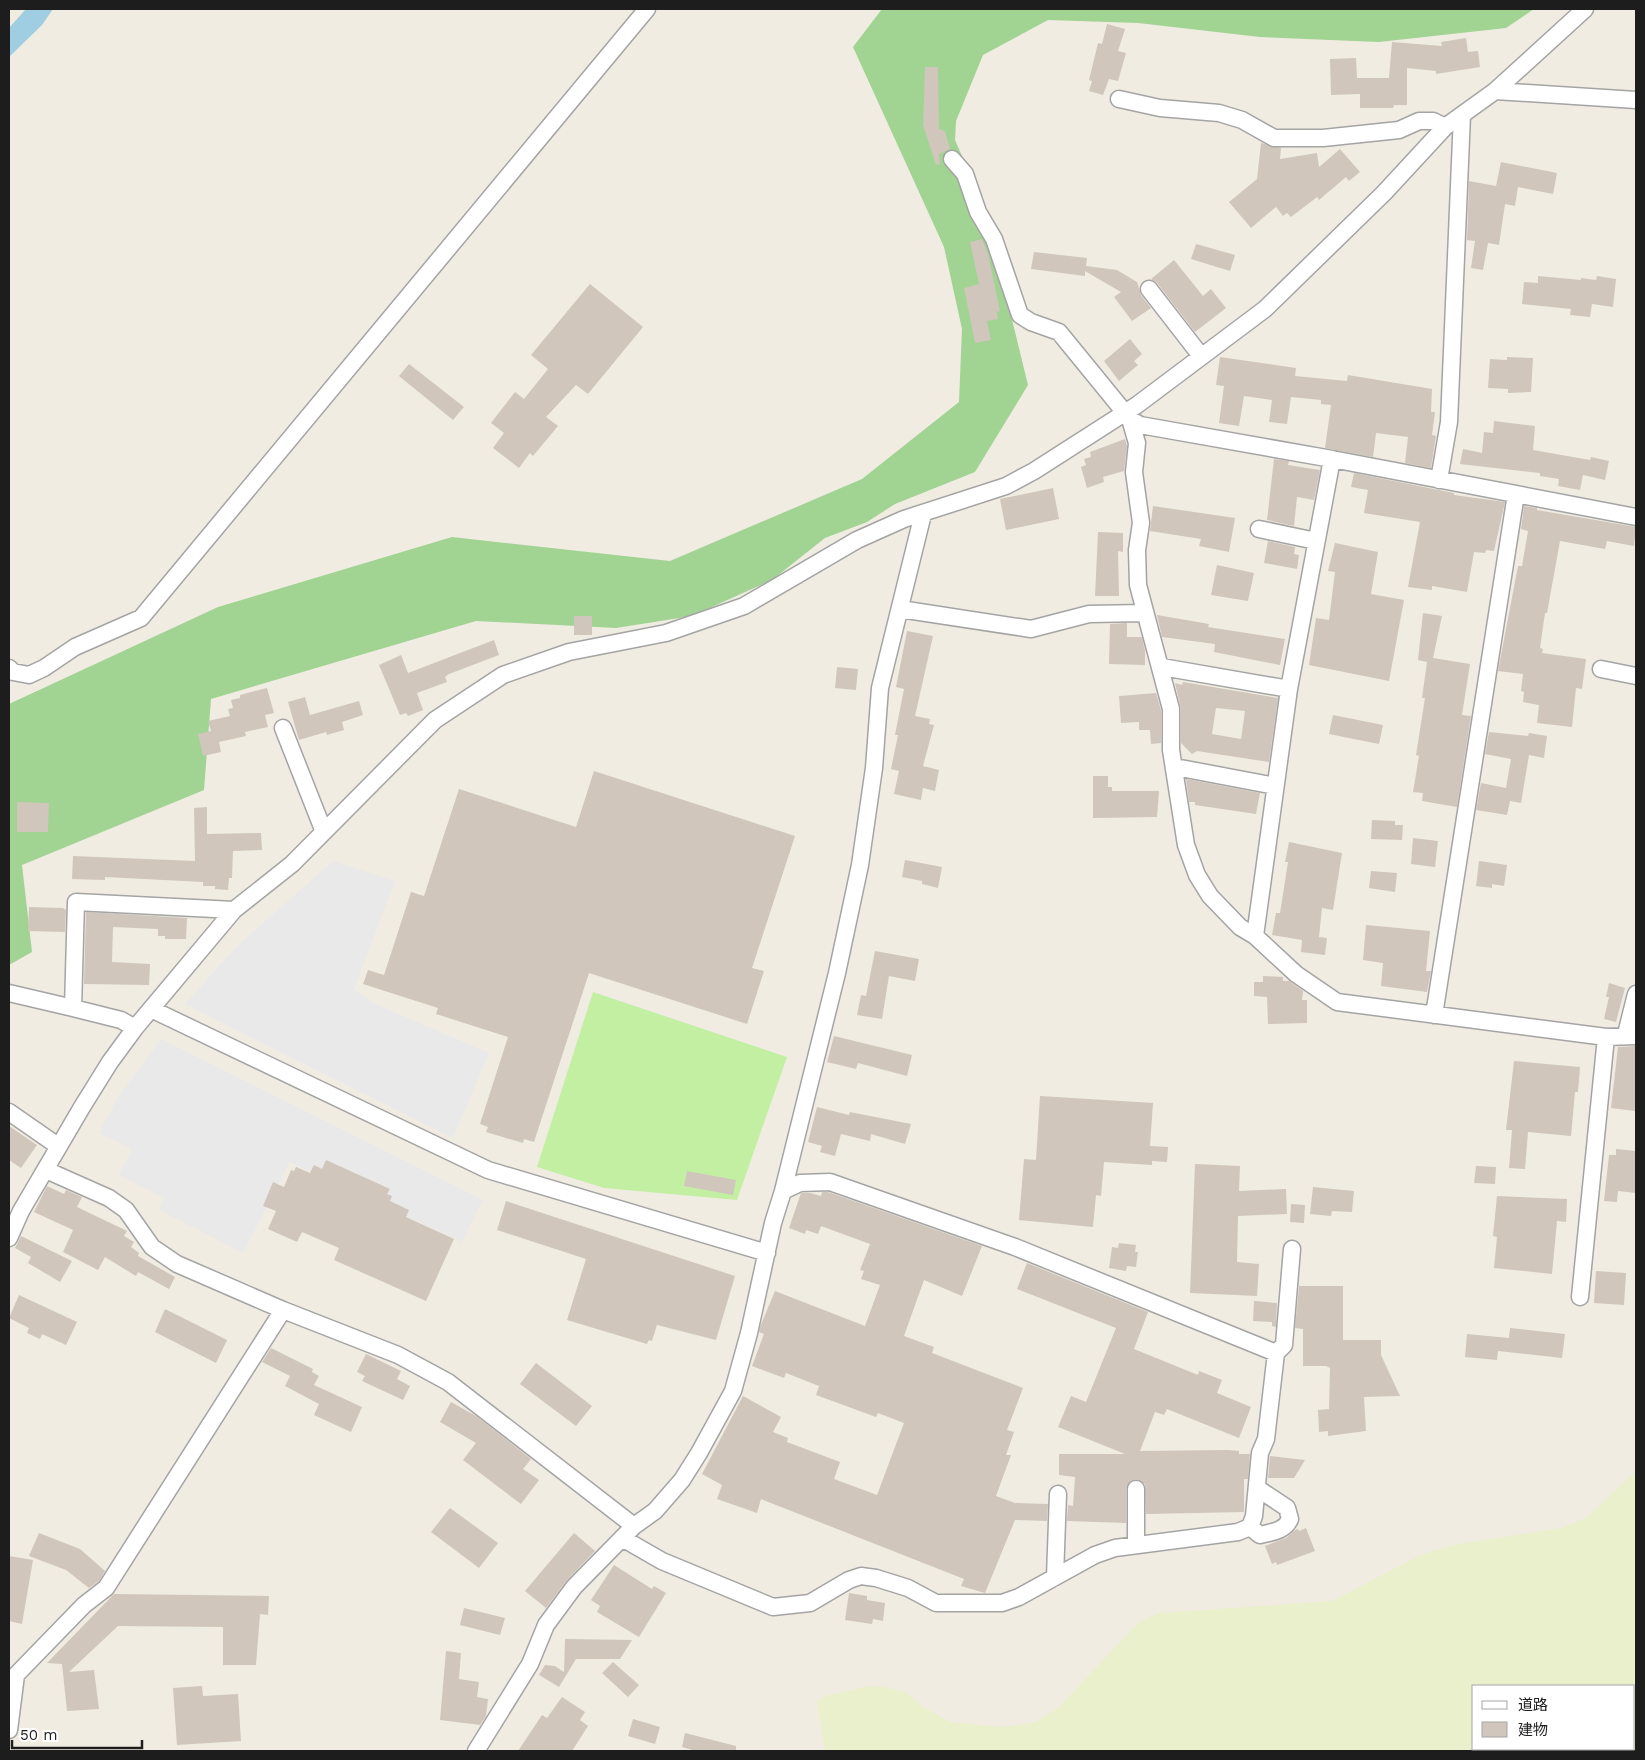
<svg xmlns="http://www.w3.org/2000/svg" width="1645" height="1760" font-family="'Work Sans','Noto Sans JP',sans-serif">
  <style>
    .farmland { fill: #ebf0cc; fill-rule: evenodd }
    .grass { fill: #c3efa3 }
    .forest { fill: #a1d393 }
    .parking { fill: #e9e9e9 }
    .water { fill: #9fcde1 }
    .building { fill: #d0c6bb; fill-rule: evenodd }
    .lines { fill: none; stroke-linecap: round; stroke-linejoin: round }
    .minor-casing { stroke: #a4a4a4; stroke-width: 19 }
    .minor { stroke: #fff; stroke-width: 16 }
  </style>
  <rect width="100%" height="100%" fill="#f0ece2"/>
  <path class="farmland" d="M1636 1471V1751H825L817 1701 825 1696 868 1686 886 1687 907 1693 922 1706 950 1722 1003 1727 1036 1722 1058 1708 1139 1622 1158 1613 1332 1601 1418 1556 1453 1545 1561 1528 1586 1518ZM1474 1686H1634V1749H1474Z"/>
  <path class="grass" d="M593 992 787 1057 737 1200 604 1188 537 1167Z"/>
  <path class="forest" d="M882 9H1534L1506 28 1379 42 1260 37 1138 23 1048 20 983 55 956 121 955 140 985 209 1028 385 975 472 895 504 867 522 825 538 772 580 692 616 616 628 476 621 211 699 204 790 22 865 32 952 9 965V704L218 607 452 537 670 561 862 479 959 402 962 329 944 247 853 47Z"/>
  <path class="parking" d="M333 861 395 881 354 989 375 1004 489 1053 453 1138 185 1004 237 946Z
    M161 1039 483 1200 462 1242 290 1162 243 1253 159 1210 164 1198 119 1175 132 1149 99 1133 117 1099Z"/>
  <path class="water" d="M26 9H53L42 25 9 57V28Z"/>
  <path class="building" d="M1107 24 1125 29 1118 51 1126 53 1118 81 1109 79 1103 95 1089 91 1092 81 1089 80 1098 43 1102 44Z
    M1466 38 1468 52 1478 51 1480 67 1436 74V71L1407 68V105H1394L1393 108H1360V94L1331 95 1330 59 1356 58 1357 78H1389L1392 42 1442 46 1441 42Z
    M925 67H938L939 129 945 131 950 149 939 154 940 164 936 165 923 125Z
    M1261 143 1281 148 1280 159 1317 153 1319 167 1340 149 1360 172 1349 181 1346 177 1319 200 1317 197 1291 217 1287 213 1283 216 1276 207 1251 228 1229 202 1257 179Z
    M1501 162 1557 173 1553 194 1518 187 1515 206 1505 204 1499 245 1488 243 1483 270 1471 268 1475 241 1467 240 1469 181 1496 186Z
    M982 239 988 254 1000 311 997 312 998 319 987 321 991 340 975 343 964 288 979 284 970 242Z
    M1196 244 1235 255 1230 271 1191 259Z
    M1034 252 1087 258 1086 266 1117 270 1137 282 1141 295 1151 308 1132 321 1114 297 1121 292 1085 271V276L1031 269Z
    M1174 260 1203 296 1211 289 1226 308 1195 332 1157 283 1151 279Z
    M1538 276 1581 280V278L1596 280 1597 276 1616 279 1613 307 1592 304 1590 317 1570 315 1571 309 1522 304 1524 282 1538 283Z
    M590 284 643 327 588 394 576 385 546 417 558 426 533 456 530 453 519 468 493 448 504 433 491 423 515 392 524 399 548 369 531 355Z
    M1130 339 1142 354 1134 361 1138 365 1119 381 1104 361Z
    M1220 357 1296 368 1295 376 1347 381 1348 375 1432 389 1431 412H1435L1432 435 1436 436 1431 468 1405 463 1408 437 1376 433 1373 457 1325 448 1331 405 1321 404V400L1291 397 1287 424 1269 422 1272 400 1244 396 1239 426 1219 423 1224 386 1216 385Z
    M1507 357 1533 358 1531 392 1508 393V389L1488 388 1490 359 1507 360Z
    M409 364 464 407 453 420 399 376Z
    M1494 421 1535 426 1533 450 1590 460 1591 457 1609 461 1605 480 1583 475 1580 490 1558 486 1559 479 1540 476V473L1460 464 1463 449 1482 453 1484 432 1493 433Z
    M1125 439 1127 446 1124 471 1103 477 1104 482 1087 488 1081 467 1086 465 1084 459 1091 457 1090 452Z
    M1274 459 1289 461 1288 465 1320 470 1314 500 1297 497 1294 526 1267 520Z
    M1354 473 1454 493V495L1505 502 1494 551 1486 550 1485 553 1474 552 1467 592 1432 586V590L1408 587 1420 522 1364 513 1368 490 1351 487Z
    M1053 488 1059 519 1006 530 1000 499Z
    M1153 506 1235 518 1229 552 1199 546 1201 539 1150 531Z
    M1524 506 1537 508V510L1636 527 1634 546 1607 541 1605 549 1560 541 1547 613H1545L1540 648 1543 649 1542 653 1586 659 1582 689 1576 688 1572 727 1537 723 1539 705 1523 702 1524 692 1521 691 1523 674 1498 671 1518 566H1522L1528 531 1521 529Z
    M1098 532 1123 533V552L1118 551 1119 596H1095Z
    M1268 541 1295 547 1294 554 1299 555 1297 569 1264 563Z
    M1335 543 1378 552 1371 594 1404 600 1389 681 1309 665 1316 618 1329 620 1335 572 1328 571Z
    M1217 565 1254 573 1248 601 1211 595Z
    M1423 613 1442 616 1433 658 1470 664 1462 715 1471 716 1457 807 1422 801 1423 793 1413 792 1419 756 1416 755 1425 698H1422L1427 662 1418 660Z
    M1157 615 1209 624 1208 627 1285 639 1280 665 1214 652 1215 644 1162 637Z
    M574 616H592V635H574Z
    M1127 623V637H1142L1145 651V665L1109 664 1110 624Z
    M907 631 933 636 915 716 930 719 929 724 934 725 923 766 939 770 935 791 923 788 921 800 894 794 899 771 891 769 898 735H895L904 689 896 687Z
    M494 640 499 655 449 674 445 677 447 682 417 693 423 710 408 716 406 713 400 715 379 665 401 655 408 673Z
    M837 667 858 669 856 690 835 688Z
    M1183 682 1278 698 1269 762 1197 751 1192 754 1181 743V709L1175 683 1182 685ZM1216 708 1245 711 1241 739 1212 734Z
    M267 688 274 713 265 715 268 727 245 732 246 736 219 742 221 752 203 756 198 734 211 731 208 721 230 716 228 709 233 708 231 700 240 698V695Z
    M1156 693 1161 710V743L1151 744 1150 730H1139V722L1121 723 1119 696Z
    M305 697 310 715 359 701 363 715 342 722 344 730 327 735 326 732 299 740 288 702Z
    M1333 715 1383 725 1379 744 1329 734Z
    M1489 732 1528 736 1529 733 1547 736 1544 758 1529 755 1521 803 1510 801 1507 815 1476 810 1481 783 1506 788 1511 759 1485 754Z
    M594 771 795 836 752 968 764 971 747 1024 589 973 534 1142 524 1139 523 1143 486 1132 488 1127 480 1124 508 1037 436 1014 438 1008 363 984 368 970 384 975 411 892 424 896 459 789 576 827Z
    M1093 776H1108V787H1112V791H1159L1157 817 1093 818Z
    M1186 779 1260 793 1256 814 1195 805V802H1189Z
    M17 802 49 803 48 832H17Z
    M207 807V834L261 833 262 850 233 851 232 878H229L228 890 215 889V886H203V882L105 877V880L72 879 73 856 195 861 194 808Z
    M1372 820 1395 821V825H1403L1402 840 1371 839Z
    M1413 838 1438 841 1435 867 1411 864Z
    M1289 842 1342 853 1333 910 1322 908 1319 937 1327 938 1325 955 1301 952 1302 940 1272 935 1276 913H1280L1288 862H1285Z
    M905 860 942 867 938 888 922 884V881L902 877Z
    M1479 861 1507 865 1504 886 1492 884V888L1476 886Z
    M1371 871 1397 873 1395 892 1369 888Z
    M29 907 63 908 66 910 65 932 28 931Z
    M86 912 187 918 186 939H165V936H158V929L113 927 112 962 150 964 149 985 84 984Z
    M1366 925 1430 931 1426 971H1431L1427 992 1381 986 1383 963 1363 960Z
    M875 951 919 959 915 981 889 976 882 1019 857 1015 861 995 866 996Z
    M1263 976 1283 977V981H1289L1303 991 1302 1000H1307V1023L1268 1024 1267 997 1254 996V982H1263Z
    M1609 983 1625 988 1616 1022 1604 1019 1609 997H1606Z
    M834 1036 912 1055 907 1076 858 1063 856 1069 827 1062Z
    M1636 1046 1635 1111 1611 1108 1618 1047Z
    M1514 1061 1580 1067 1578 1092H1575L1571 1136 1528 1132 1525 1169 1509 1168 1512 1130H1506Z
    M1040 1096 1153 1103 1150 1146 1168 1147 1167 1162 1152 1161V1165L1104 1162 1101 1196 1096 1195 1093 1227 1019 1220 1024 1159 1036 1160Z
    M817 1107 849 1115 850 1112 911 1124 905 1144 871 1134 870 1141 841 1134 835 1156 820 1152 822 1146 808 1142Z
    M9 1126 37 1145 21 1168 9 1160Z
    M1616 1149 1636 1151V1193L1618 1191 1617 1202 1604 1201 1609 1155H1616Z
    M326 1160 390 1189 387 1194 392 1196 390 1201 409 1210 406 1217 454 1239 426 1301 334 1260 339 1248 302 1232 297 1242 268 1229 276 1211 263 1206 273 1182 284 1187 291 1170 294 1171 296 1167 310 1173 314 1165 322 1169Z
    M1195 1164 1240 1166 1239 1191 1286 1189 1287 1214 1238 1216 1237 1262 1259 1264 1257 1296 1190 1293Z
    M1476 1166 1496 1167 1495 1184 1474 1183Z
    M687 1171 736 1180 733 1195 684 1186Z
    M47 1186 64 1194 66 1190 82 1197 77 1207 127 1231 124 1236 134 1242 131 1247 139 1253 138 1256 175 1277 169 1289 138 1272 136 1276 105 1257 98 1270 63 1252 73 1230 34 1212Z
    M1313 1187 1354 1191 1352 1212 1332 1211 1331 1216 1310 1214Z
    M822 1192H828L982 1246 962 1296 924 1280 904 1336 934 1347 932 1353 1023 1388 1007 1430 1014 1432 1006 1455H1011L996 1496 1015 1503 1048 1504 1047 1521 1015 1520 985 1593 961 1586 964 1579 761 1499 757 1513 717 1499 722 1485 702 1474 743 1396 781 1417 773 1432 788 1438 787 1442 840 1462 834 1479 877 1495 904 1423 878 1413 876 1417 816 1395 819 1386 786 1373 784 1378 752 1366 764 1334 759 1332 760 1327 775 1291 865 1326 880 1285 861 1279 864 1271 860 1270 870 1244 821 1226 818 1234 806 1230 805 1234 789 1228 801 1193H810L821 1196Z
    M1497 1196 1567 1199 1566 1222 1557 1221 1552 1274 1494 1268 1497 1237 1493 1236Z
    M506 1201 735 1276 716 1340 657 1325 652 1341 649 1340 647 1344 567 1320 586 1259 497 1230Z
    M1291 1204 1305 1205 1304 1223 1290 1222Z
    M21 1236 72 1261 60 1282 28 1263 31 1257 15 1248Z
    M1119 1243 1136 1245 1135 1252H1138L1136 1267 1127 1266 1126 1271 1109 1268 1112 1247 1118 1248Z
    M1027 1263 1148 1312 1134 1349 1198 1375 1199 1371 1222 1380 1217 1393 1251 1407 1239 1438 1167 1409 1164 1415 1155 1412 1140 1451 1228 1450 1239 1451V1454H1250L1248 1479H1244V1512L1146 1514 1145 1484 1136 1479 1131 1481 1126 1489V1523L1067 1521 1068 1505 1073 1506 1075 1477 1059 1475V1454H1125L1058 1427 1071 1396 1086 1402 1116 1328 1017 1289Z
    M1596 1271 1626 1273 1624 1305 1594 1303Z
    M1299 1286H1343V1340H1381V1355L1400 1396 1364 1397 1366 1431 1328 1436V1431L1319 1432 1318 1410 1329 1409 1330 1368 1326 1366H1303V1329L1295 1328Z
    M19 1295 77 1322 66 1345 42 1334 40 1339 27 1333 29 1328 9 1318Z
    M1254 1301 1277 1303 1276 1327 1272 1326V1322L1253 1321Z
    M165 1309 227 1340 216 1363 155 1332Z
    M1510 1328 1565 1334 1562 1358 1498 1351 1497 1360 1465 1357 1467 1334 1509 1338Z
    M271 1348 313 1369 312 1372 319 1376 314 1385 362 1407 351 1432 314 1415 319 1404 285 1386 290 1376 262 1362Z
    M366 1354 401 1371 397 1379 410 1386 403 1400 362 1381 365 1376 357 1372Z
    M536 1363 592 1406 576 1426 520 1384Z
    M451 1402 476 1416 531 1459 523 1469 539 1480 521 1504 463 1460 476 1443 440 1422Z
    M1270 1456 1305 1460 1294 1478H1268Z
    M450 1508 498 1543 479 1568 431 1532Z
    M1306 1528 1315 1551 1277 1565 1276 1562 1272 1564 1265 1546 1286 1538 1295 1530 1298 1529 1299 1531Z
    M39 1533 80 1549 105 1571 99 1581 89 1588 66 1570 29 1556Z
    M574 1533 595 1551 567 1580 546 1608 525 1591Z
    M9 1556 33 1560 22 1624 9 1621Z
    M614 1565 652 1589 654 1586 666 1593 639 1637 597 1612 600 1606 591 1600Z
    M849 1593 867 1596V1600L885 1603 883 1621 873 1619 872 1624 845 1620Z
    M114 1594 269 1596 268 1615 260 1614 256 1665H223V1627L118 1626 69 1672 94 1670 99 1709 67 1711 62 1664 47 1663Z
    M464 1608 505 1618 500 1635 460 1625Z
    M565 1639 632 1640 620 1659H576L559 1687 539 1675 545 1665 555 1666 564 1672Z
    M446 1651 461 1653 459 1679 479 1682 477 1697 488 1699 486 1716 480 1725 440 1720Z
    M613 1662 639 1685 628 1697 602 1673Z
    M202 1686 203 1696 238 1694 241 1741 177 1745 173 1688Z
    M562 1697 585 1712 580 1720 588 1726 572 1751H518L542 1715 547 1718Z
    M633 1719 660 1727 655 1744 628 1736Z
    M685 1733 736 1746V1751H696L682 1747Z"/>
  <g class="lines">
    <defs>
      <path id="minor" d="M1495 91 1636 100
        M1119 99 1160 108 1219 113 1242 120 1274 138H1323L1399 130 1419 121H1433L1445 127
        M952 159 965 174 978 212 994 239 1020 315 1031 322 1059 332 1130 419 1140 425 1332 459
        M1149 289 1201 356
        M1130 419 1137 443 1134 472 1141 523 1137 550 1138 585 1171 709V750L1186 845 1197 875 1210 896 1240 927 1255 936 1296 974 1337 1002 1606 1037 1636 1036
        M1439 480 1449 422 1462 115
        M1259 529 1316 541
        M900 609 1031 629 1089 614 1144 613
        M1162 667 1289 689
        M9 668 13 672 29 675 44 668 75 647 141 618 647 9
        M1601 669 1636 676
        M283 728 324 832
        M1175 767 1275 786
        M1255 936 1289 689 1332 459 1636 517
        M9 993 73 1008
        M151 1009 488 1170 767 1253
        M1434 1015 1516 494
        M135 1028 121 1020 73 1008 76 902 234 910
        M1626 1034 1636 994
        M9 1112 58 1146
        M46 1170 109 1198 126 1210 152 1247 177 1264 283 1310
        M783 1191 800 1183 830 1182 1015 1247 1276 1353 1284 1345 1292 1249
        M9 1238 21 1211 82 1107 110 1062 135 1028 234 910 292 864 435 720 503 675 569 652 666 633 744 606 857 540 904 519 1006 486 1034 471 1137 405 1265 309 1384 193 1445 127 1495 91 1585 9
        M1580 1297 1606 1037
        M1250 1527 1260 1535C1272 1532 1285 1531 1290 1519L1287 1508 1257 1488
        M622 1538 662 1561 773 1607 810 1603 849 1580 861 1576 876 1578 908 1588 936 1603H1002L1019 1597 1095 1555 1115 1548 1238 1532 1250 1527 1254 1516 1260 1453 1266 1439 1276 1353
        M1136 1545V1489
        M1055 1577 1058 1494
        M9 1730 16 1675 84 1605 106 1588 283 1310 398 1355 448 1382 634 1526
        M476 1751 530 1664 546 1625 574 1587 634 1526 655 1511 682 1480 699 1453 733 1391 749 1333 773 1223 783 1191 837 973 860 865 874 768 880 688 923 514"/>
    </defs>
    <use href="#minor" class="minor-casing"/>
    <use href="#minor" class="minor"/>
  </g>
  <rect width="1645" height="1760" fill="none" stroke="#1d1d1d" stroke-width="20"/>
  <rect x="1472" y="1685" width="162" height="65" fill="#ffffff" stroke="#a5a5a5"/>
  <rect x="1482" y="1701" width="25" height="8" fill="#ffffff" stroke="#a5a5a5"/>
  <text x="1518" y="1710" font-size="15" fill="#1d1d1d">道路</text>
  <rect x="1482" y="1722" width="25" height="15" fill="#d0c6bb" stroke="#a5a5a5"/>
  <text x="1518" y="1735" font-size="15" fill="#1d1d1d">建物</text>
  <path d="M12 1740v8h130v-8" fill="none" stroke="#1d1d1d" stroke-width="2.5"/>
  <text x="20" y="1740" font-size="15" fill="#1d1d1d" stroke="#ffffff" stroke-width="4" paint-order="stroke">50 m</text>
</svg>
